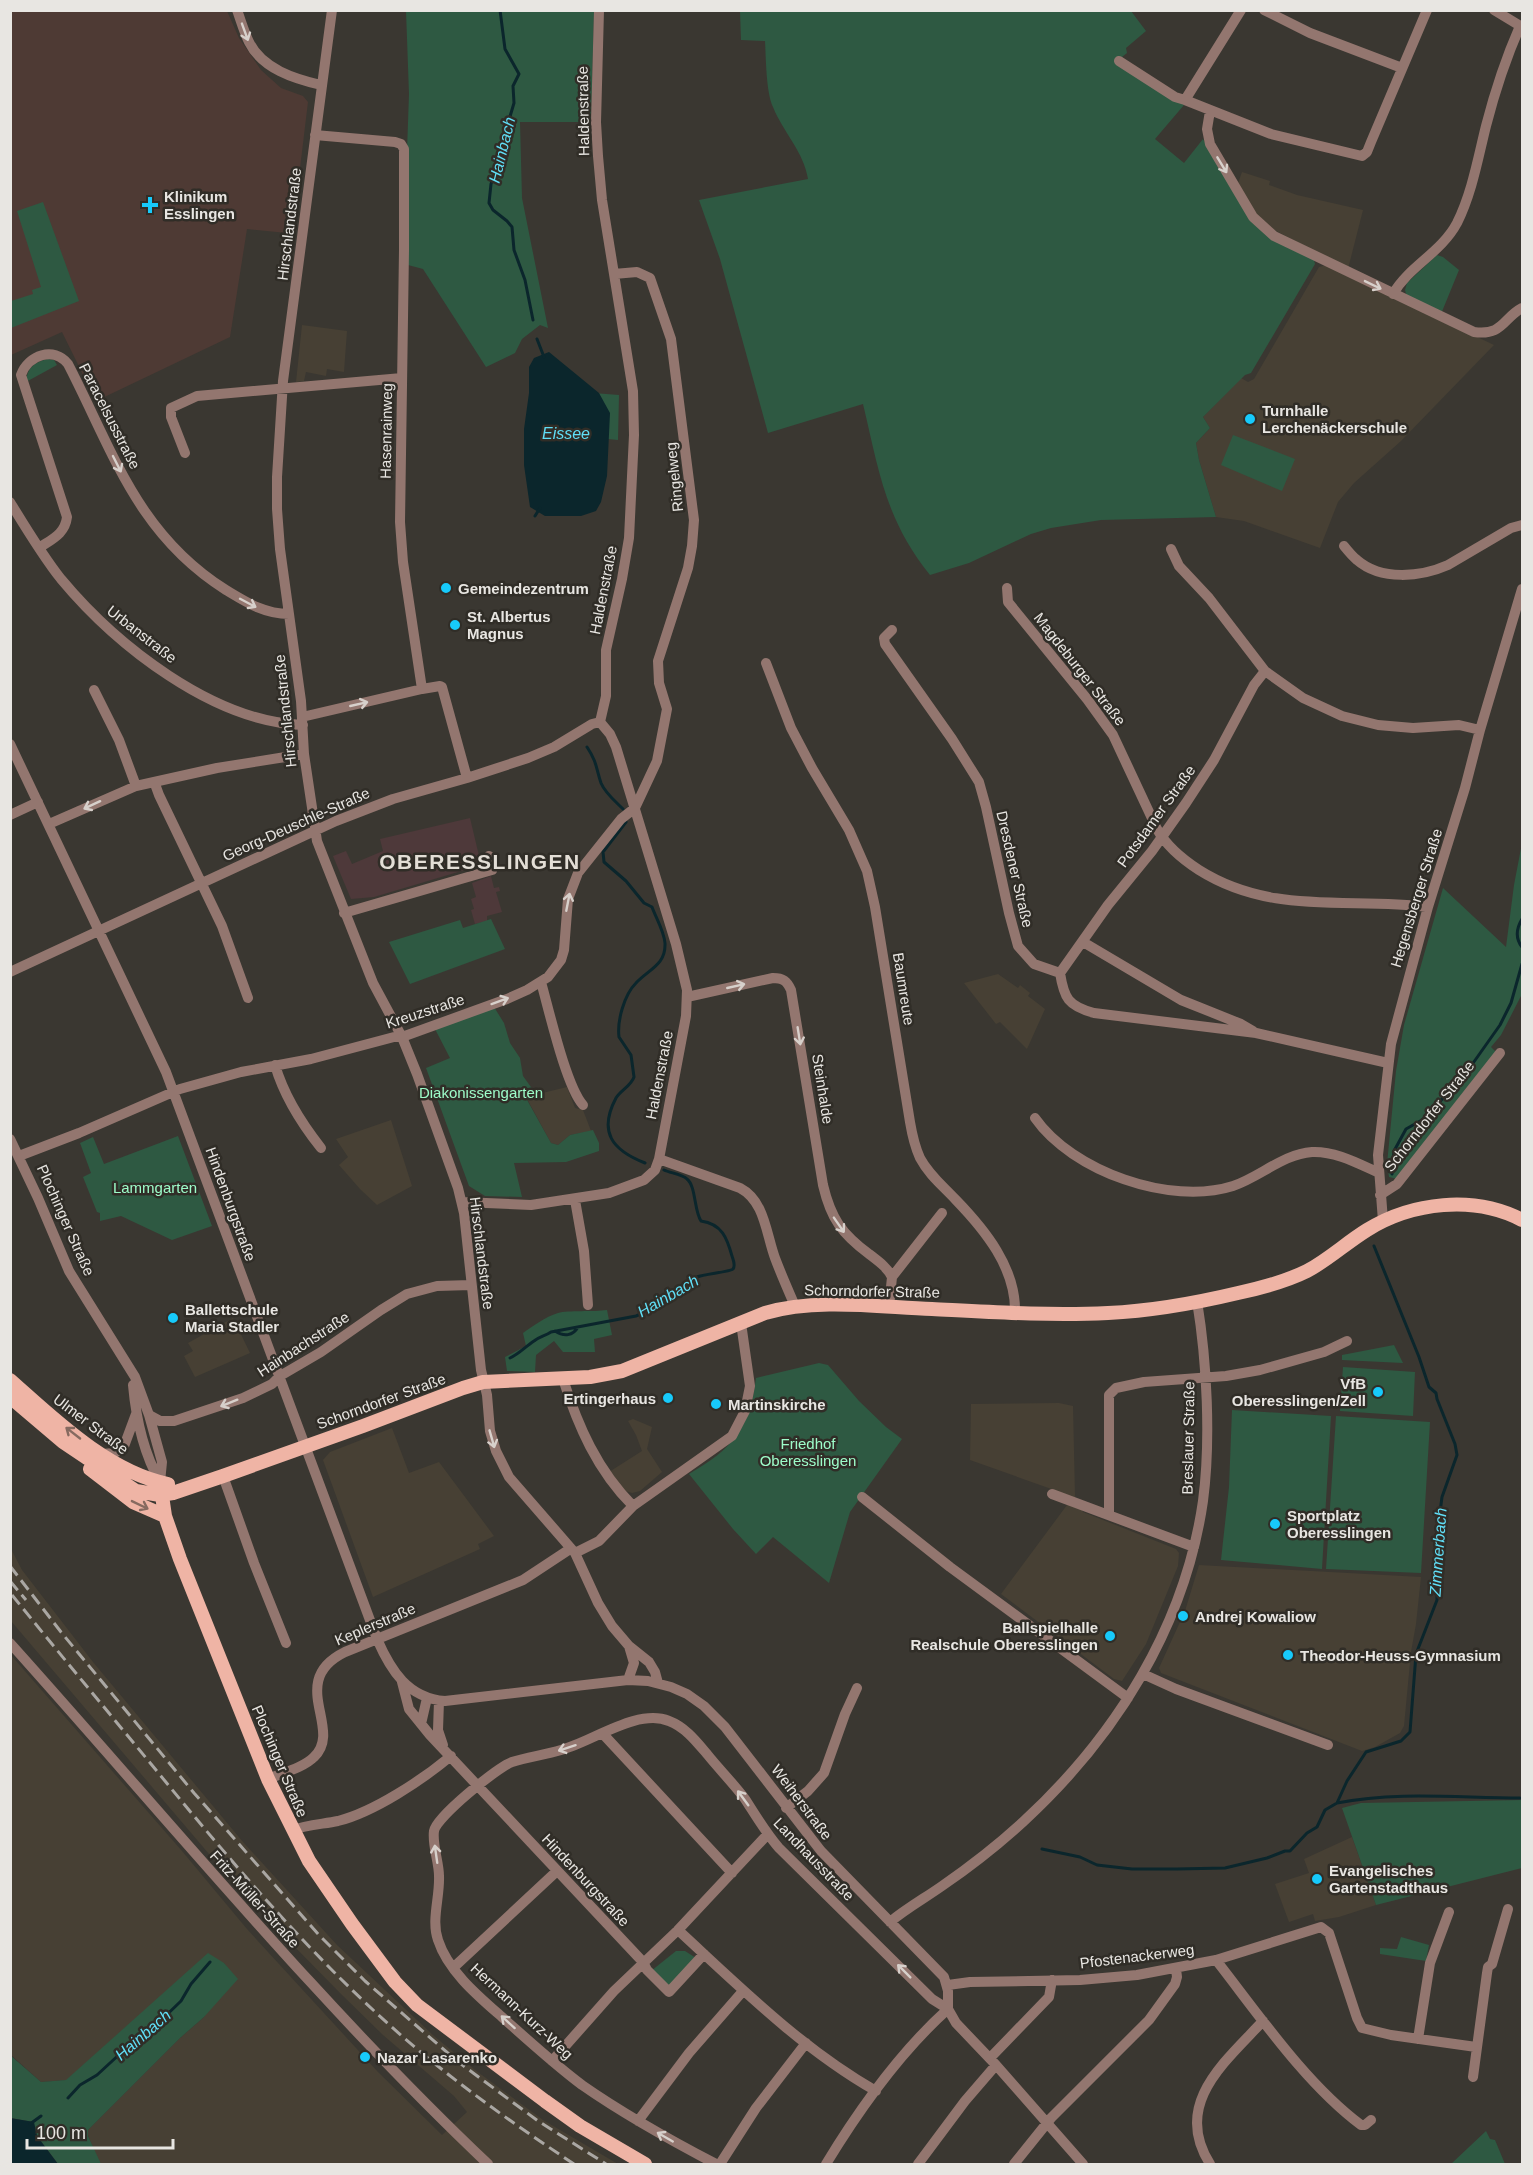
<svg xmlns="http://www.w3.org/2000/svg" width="1533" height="2175" font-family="Arial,sans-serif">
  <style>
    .commercial { fill: #4e393a }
    .built { fill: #474034 }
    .medical { fill: #4e3a34 }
    .green { fill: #2e5942 }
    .water { fill: #0b262c }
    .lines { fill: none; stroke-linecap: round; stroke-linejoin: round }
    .stream { stroke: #0b262c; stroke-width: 3 }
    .minor { stroke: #93766f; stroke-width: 10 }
    .major { stroke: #efb4a5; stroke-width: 14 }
    .rail { stroke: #aaa7a3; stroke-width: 3; stroke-dasharray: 12 6; stroke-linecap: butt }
    .oneway { stroke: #d7d0cb }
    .oneway2 { stroke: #866a60 }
    .poi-dot { fill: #17cafb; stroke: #302d27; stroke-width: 2 }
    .labels { text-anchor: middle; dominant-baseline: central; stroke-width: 5; stroke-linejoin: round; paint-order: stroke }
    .street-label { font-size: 15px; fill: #e8e6e2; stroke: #302d27 }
    .poi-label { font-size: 15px; font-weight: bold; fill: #e8e6e2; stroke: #302d27; text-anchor: start }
    .park-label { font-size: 15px; fill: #9dfcc9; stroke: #302d27 }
    .water-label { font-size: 16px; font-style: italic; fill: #60def6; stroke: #302d27 }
    .district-label { font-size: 21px; font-weight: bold; letter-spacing: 1.5px; fill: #e3ded6; stroke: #302d27 }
  </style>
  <rect width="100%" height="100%" fill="#3a3731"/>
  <path class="commercial" d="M470 818 480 860 468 869 374 897 351 899 333 856 346 851 352 864 383 851 380 839Z
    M491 876 494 888 499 887 500 891 496 892 502 912 487 916V921L475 924 471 910 474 909 471 899 476 897 472 883Z"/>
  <path class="built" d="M1242 172 1270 181 1269 185 1297 195 1363 210 1348 269 1263 224 1237 186Z
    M1327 265 1494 345 1401 441 1354 483 1338 502 1320 548 1244 521 1216 517 1199 460 1196 443 1210 428 1203 417 1241 378 1248 382 1254 379 1319 267Z
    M302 325 347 331 344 372 327 369 326 376 306 372 304 381 296 382Z
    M998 974 1018 988 1020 985 1030 993 1028 996 1045 1009 1027 1049 1000 1022 996 1024 964 983Z
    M567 1087 575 1108 583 1110 591 1131 570 1135 558 1145 551 1143 526 1097Z
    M391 1120 412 1186 377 1205 360 1189 339 1165 348 1157 336 1139Z
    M233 1318 250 1353 195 1377 184 1356 193 1351 188 1343Z
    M1059 1403 1073 1406 1075 1496 1083 1512 1176 1549 1179 1553 1178 1566 1146 1644 1122 1681 1114 1679 1001 1594 1067 1505 1057 1491 970 1460 971 1404Z
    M633 1419 652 1427 647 1449 662 1472 640 1491 632 1493 622 1490 609 1472 642 1451 636 1435 628 1421Z
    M392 1428 409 1473 439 1462 494 1536 478 1544 480 1549 373 1597 323 1460 330 1452Z
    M11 1549 22 1570 93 1662 243 1842 337 1945 434 2036 475 2070 543 2120 618 2164 99 2163 88 2135V2130L180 2038 204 2017 228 1969 224 1963 125 2028 67 2080 41 2082 11 2055 10 1654 182 1851 247 1929 378 2072 442 2135 467 2112 454 2096 383 2035 340 1993 243 1894 11 1621Z
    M1199 1565 1421 1577 1416 1624 1411 1652 1404 1726 1400 1733 1375 1747 1362 1751 1161 1673 1159 1668 1185 1611Z
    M1352 1837 1376 1905 1339 1917 1315 1921 1313 1914 1289 1922 1275 1884 1309 1873 1304 1859Z"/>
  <path class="medical" d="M11 11H227L239 38 261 70 281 88 303 96 308 102 297 193 290 203 287 233 247 229 230 337 96 401 62 332 11 355Z"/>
  <path class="green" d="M406 11H594L591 122H520L522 198 548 328 540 325 522 339 515 353 486 367 423 269 408 265 407 151 409 94Z
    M740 11H1131L1146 31 1126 48 1127 53 1122 57 1184 105 1155 139 1184 163 1203 139 1254 224 1314 260 1315 264 1251 373 1245 375 1203 417 1210 428 1196 443 1199 460 1216 517 1101 520 1051 528 1031 534 969 563 930 575C885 519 879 471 863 404L768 433 720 259 699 200 808 179C804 152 783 132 773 107 766 92 766 58 765 41L741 40Z
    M43 202 79 301 11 328V301L33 294 32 290 41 287 17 211Z
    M1437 255 1443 257 1459 270 1441 314 1407 297 1405 290 1407 283Z
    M48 359 54 360 57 365 26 382C27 368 34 362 48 359Z
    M568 391 619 395 618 440 567 435Z
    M1233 435 1295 459 1282 491 1221 465Z
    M1522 843V994L1501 1035 1491 1047 1496 1052 1397 1179 1389 1177 1387 1164 1396 1071 1404 1025 1443 888 1506 947 1514 885Z
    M491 919 505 949 410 984 389 942 460 920 463 928Z
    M494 1007 504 1023 510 1043 520 1058 523 1076 536 1094 526 1098 551 1143 558 1145 570 1135 593 1130 599 1143V1151L566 1162 514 1163 522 1197 485 1196 469 1186 426 1068 450 1058 435 1029Z
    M178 1136 212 1226 172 1240 121 1216 100 1221V1213L97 1212 83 1177 91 1173 80 1143 93 1137 104 1164Z
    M607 1310 612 1335 594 1339 595 1352H563L554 1341 536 1355 535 1372 507 1371 505 1357 526 1346 523 1333C533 1326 545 1317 558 1313 568 1310 594 1312 607 1310Z
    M1394 1345 1403 1363 1342 1360V1355Z
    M819 1363 828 1365 859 1401 886 1427 902 1439 850 1512 829 1583 773 1537 756 1554 733 1529 689 1474C732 1449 750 1429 756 1378Z
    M1343 1367 1415 1372 1413 1416 1340 1411Z
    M1232 1410 1331 1416 1322 1569 1221 1560 1229 1487Z
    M1336 1416 1430 1422 1421 1573 1326 1569Z
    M1522 1800V1868L1376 1905 1342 1808 1361 1803Z
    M1401 1937 1429 1945 1426 1961 1380 1954V1948L1397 1949Z
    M676 1951H685L696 1958 670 1986 651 1971Z
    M208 1953 224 1963 238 1979 204 2017 180 2038 88 2130V2136L101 2164H58L37 2136 33 2122 11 2118 10 2055 41 2082 66 2080Z
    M1486 2131 1490 2139 1495 2140 1505 2164H1451Z"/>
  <path class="water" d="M549 352 599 393 610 413 607 476 601 502 596 511 581 516H545L530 507 524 465V429L529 393V367L534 358Z
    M10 2118 34 2122 37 2136 58 2164H11Z"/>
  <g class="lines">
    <path class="stream" d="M500 10 505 49 519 74 513 86 514 103 503 140 500 158 491 184 489 203 493 210 507 221 512 227 514 250 525 280 533 320
      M537 339 544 357
      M535 516 540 508
      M587 747C597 762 596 768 601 783 605 793 616 802 623 809
      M626 822 603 852 604 862 626 881 644 903 652 907C656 918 664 931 665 943 666 965 649 969 636 983 624 995 617 1021 619 1037L631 1055 634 1077C631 1086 621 1090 616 1098 598 1132 612 1150 645 1163
      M1522 919C1516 929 1515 938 1522 947
      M1460 1079 1468 1075 1472 1068 1471 1066 1500 1025 1511 1003 1522 964
      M1392 1174 1394 1151 1406 1129 1422 1120 1432 1112 1452 1086
      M555 1331C564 1337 573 1336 578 1327
      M510 1358C519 1354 525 1347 534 1341 539 1337 545 1336 551 1332L636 1316C645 1313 651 1306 659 1300 663 1297 666 1298 671 1296 678 1293 687 1281 697 1277 704 1274 730 1272 733 1269 736 1265 733 1260 732 1256 727 1238 722 1224 701 1221 694 1211 696 1186 687 1179 682 1174 670 1173 664 1170
      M1337 1803C1397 1791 1459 1798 1520 1798
      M1042 1849 1080 1857 1097 1865 1132 1869H1177L1225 1868 1267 1858 1285 1851H1290L1307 1833 1317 1827 1325 1810 1337 1803 1347 1781 1366 1752 1401 1741 1410 1732 1416 1654 1437 1600 1436 1543 1442 1497 1457 1455 1455 1444 1437 1399 1436 1393 1429 1387 1419 1357 1374 1246
      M68 2098 80 2085 97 2075 123 2051 150 2031 181 2001 191 1984 210 1962
      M30 2124 41 2116"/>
    <path class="minor" d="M237 10C241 21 244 32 249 42 262 69 295 79 321 85
      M332 10 283 381 277 477V509L280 549 301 701 304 754 317 841 373 983 402 1037 417 1074 458 1188 464 1213 481 1370 487 1395 490 1431 496 1451 509 1477 575 1553 598 1603 612 1626 629 1646 649 1662 655 1672 658 1683
      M599 10 596 122 598 156 602 200 633 391 634 435 629 538 622 579 606 650V696L600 722
      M1264 10 1310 33 1402 68
      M1494 10 1522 27
      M1119 61 1175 97 1185 100 1271 134 1362 156 1367 152 1371 142 1427 10
      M1185 100 1241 10
      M1210 111 1207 129 1210 144 1253 217 1274 236 1474 332C1503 336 1503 318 1522 308
      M315 135 395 142 401 144 404 149V250L400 522 403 562 422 689 440 686 442 687 467 778
      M1393 294C1409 266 1441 253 1457 223 1472 193 1478 158 1486 126 1495 91 1506 58 1520 26
      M185 453 171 417V408L197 396 402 378
      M10 502C26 528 42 555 61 579 116 645 213 722 303 725
      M1344 546C1348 551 1352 556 1357 560 1381 581 1421 577 1448 565L1511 528 1522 525
      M39 548C52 539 65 534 67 517L21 375C28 355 54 346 68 364 113 451 137 534 226 590 246 602 264 614 289 614
      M1171 549 1179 566 1209 598 1265 671 1303 698 1342 716 1378 725 1413 728 1459 725 1480 730
      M1007 588 1008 602 1087 699 1113 735 1157 829C1167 847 1182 859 1199 870 1272 916 1349 897 1428 907
      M892 630 884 638 885 644 952 739 979 782 986 807 1009 913 1018 946 1034 964 1060 973
      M766 663 791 728 812 768 849 830 867 871 875 907 910 1122C912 1134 915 1147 920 1158 929 1175 943 1186 956 1200 985 1230 1016 1268 1015 1312
      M94 690 119 740 136 786
      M302 717 422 689
      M10 744 166 1072 377 1639C391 1671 408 1698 445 1701L628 1680 648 1681 671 1687 687 1694 704 1706 725 1727 821 1851 944 1977 948 1991V2009
      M155 784 159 795 222 926 248 998
      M10 815 38 802
      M49 824 136 786 217 768 304 754
      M344 913 492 870 489 856
      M1083 942 1181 1000 1241 1024 1253 1031
      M10 972 336 821 393 799 467 778 528 758 554 747 592 724 600 722
      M1060 973 1108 905 1152 851 1186 803 1214 760 1254 685 1265 671
      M1060 973C1064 998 1068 1006 1094 1013L1256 1033 1388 1063
      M541 982C549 1010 566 1086 583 1105
      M687 997 773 978C783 978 787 981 791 990L823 1185C831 1219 842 1234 869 1254 878 1261 887 1267 892 1277
      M275 1065C284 1096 302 1124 321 1148
      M1035 1118C1072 1171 1170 1206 1233 1186 1260 1177 1283 1154 1312 1152 1335 1151 1357 1163 1377 1172
      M10 1139 38 1198 69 1271 135 1377 149 1415 162 1462 160 1482
      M19 1156 79 1133 180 1089 241 1072 311 1059 394 1037H402L507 999 527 990 548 977 561 960 564 950 568 899 578 873 621 819 635 808 657 761 667 709 659 683 658 661 688 568 692 546 694 520 671 339 650 278 637 272 614 274
      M659 1159 740 1188C765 1201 766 1234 775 1258 781 1274 788 1290 795 1306
      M1380 1195 1397 1184 1500 1053
      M575 1200 584 1251 588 1305
      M462 1202 531 1205 609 1193 644 1180 655 1170 659 1159 686 1016 687 990 676 944 616 747 610 734 600 722
      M1383 1221 1378 1155 1391 1044 1428 907 1465 788 1480 730 1522 589
      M889 1307 892 1277 942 1213
      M563 1379C578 1426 597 1470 633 1506
      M133 1385C136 1419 143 1452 160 1482
      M149 1415 160 1421H174L243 1398 272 1384 280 1376 321 1352 381 1310 407 1294 437 1286 471 1285
      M102 1454 114 1453 123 1449 136 1414
      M223 1476 254 1563 286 1643
      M1052 1494 1194 1547
      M862 1497 950 1567 1128 1698
      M1109 1514V1395L1116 1388 1144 1382 1226 1376 1260 1370 1324 1352 1347 1341
      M575 1553 599 1541 633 1506 732 1436 745 1411 750 1386 741 1323
      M10 1643C168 1819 317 2002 488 2164
      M1143 1674 1176 1689 1328 1745
      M628 1680 634 1663 629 1646
      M402 1682 409 1709 430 1735 643 1962 647 1970 669 1992 704 1954
      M439 1701 438 1730 443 1745
      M421 1724 427 1698
      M603 1734 732 1873
      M268 1779C282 1773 303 1768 314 1757 344 1729 286 1681 345 1652L523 1580 570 1549
      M786 1808 808 1791 824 1773 845 1714 857 1688
      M292 1830C307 1825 323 1824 338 1821 374 1812 422 1780 451 1756
      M890 1922C907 1908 925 1898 942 1886 971 1866 999 1844 1024 1821 1116 1736 1185 1626 1203 1501 1211 1440 1207 1362 1197 1301
      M678 1930C740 1987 802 2049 876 2091
      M1216 1960C1259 2015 1306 2084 1361 2125H1365L1371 2120
      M454 1967 557 1871
      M948 1985 970 1982 1080 1980 1137 1975 1216 1960 1321 1927 1329 1933 1357 2018 1362 2028 1391 2035 1476 2047
      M1418 2039 1430 1963 1449 1912
      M990 2058 1049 1997 1052 1980
      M552 2061 614 1991 678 1930 767 1835
      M1473 2077 1487 1973 1488 1967 1492 1964 1508 1909
      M638 2121 689 2053 743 1991
      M716 2164C670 2140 625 2115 582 2085 554 2064 528 2040 502 2017 478 1996 448 1971 438 1940 431 1920 440 1897 439 1876 439 1862 432 1845 434 1831 436 1817 498 1767 512 1762 527 1757 545 1755 561 1750 592 1742 637 1708 669 1721 685 1727 696 1741 707 1754 719 1769 733 1783 745 1799 756 1816 766 1833 779 1848L932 1999 948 2009 956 2023 996 2065 1083 2164
      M720 2164 756 2108 806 2043
      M826 2164C860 2108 899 2053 948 2009
      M918 2164 965 2101 996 2065
      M1014 2164 1051 2118 1149 2020 1175 1984 1177 1977 1176 1969
      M1210 2164C1172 2104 1225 2062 1263 2021"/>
    <path class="major" d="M10 1380C54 1419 108 1472 168 1484
      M10 1397 63 1442 136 1491 160 1495 173 1493 223 1476 363 1426 463 1388 483 1382 590 1377 622 1371 765 1313C817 1298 878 1307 932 1309 990 1312 1050 1316 1108 1313 1151 1311 1196 1303 1238 1293 1261 1288 1285 1282 1307 1271 1328 1260 1346 1243 1367 1230 1412 1202 1474 1195 1522 1220
      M90 1469 133 1502 165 1516
      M160 1482 165 1516 180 1559 268 1779 309 1861 352 1924 395 1982 417 2005 545 2101 580 2126 645 2164"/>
    <path class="rail" d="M10 1566 61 1632 194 1793 319 1935 365 1981 457 2061 538 2121 606 2164
      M10 1581 26 1600
      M12 1595C63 1658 114 1719 165 1781 239 1871 315 1960 403 2037 457 2084 515 2125 574 2164"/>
  </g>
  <defs><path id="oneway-shaft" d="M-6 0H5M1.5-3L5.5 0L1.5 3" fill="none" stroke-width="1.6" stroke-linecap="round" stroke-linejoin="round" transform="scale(1.5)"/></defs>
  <g class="oneway">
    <use href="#oneway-shaft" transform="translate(245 32) rotate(70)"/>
    <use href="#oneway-shaft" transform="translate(1222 165) rotate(59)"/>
    <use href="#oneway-shaft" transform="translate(1373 285) rotate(26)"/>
    <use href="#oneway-shaft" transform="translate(117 464) rotate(63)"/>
    <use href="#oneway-shaft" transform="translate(248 603) rotate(28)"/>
    <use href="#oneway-shaft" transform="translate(359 704) rotate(-13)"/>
    <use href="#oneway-shaft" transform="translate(92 805) rotate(155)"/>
    <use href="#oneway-shaft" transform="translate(568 902) rotate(-79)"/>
    <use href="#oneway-shaft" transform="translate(736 986) rotate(-13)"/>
    <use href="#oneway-shaft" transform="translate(500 1001) rotate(-20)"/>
    <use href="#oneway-shaft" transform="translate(799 1036) rotate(81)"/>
    <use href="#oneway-shaft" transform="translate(839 1225) rotate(55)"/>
    <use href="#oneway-shaft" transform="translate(229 1403) rotate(158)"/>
    <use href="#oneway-shaft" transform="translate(492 1439) rotate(74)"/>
    <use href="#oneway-shaft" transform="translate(567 1748) rotate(162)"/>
    <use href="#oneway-shaft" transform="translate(743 1798) rotate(-126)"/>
    <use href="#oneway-shaft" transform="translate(436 1854) rotate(-98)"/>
    <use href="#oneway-shaft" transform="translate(904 1971) rotate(-135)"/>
    <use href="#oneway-shaft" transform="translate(508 2022) rotate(-138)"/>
    <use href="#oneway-shaft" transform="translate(665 2137) rotate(-150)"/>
  </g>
  <g class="oneway2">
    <use href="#oneway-shaft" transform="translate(73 1433) rotate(-142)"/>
    <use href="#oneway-shaft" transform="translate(140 1505) rotate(26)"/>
  </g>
  <g class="poi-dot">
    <path d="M147 196h6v6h6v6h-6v6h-6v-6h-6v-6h6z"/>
    <circle cx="1250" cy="419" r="6"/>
    <circle cx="446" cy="588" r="6"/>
    <circle cx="455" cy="625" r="6"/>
    <circle cx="173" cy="1318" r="6"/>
    <circle cx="1378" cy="1392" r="6"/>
    <circle cx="668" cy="1398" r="6"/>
    <circle cx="716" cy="1404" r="6"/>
    <circle cx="1275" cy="1524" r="6"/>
    <circle cx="1183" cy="1616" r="6"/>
    <circle cx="1110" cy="1636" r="6"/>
    <circle cx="1288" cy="1655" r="6"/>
    <circle cx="1317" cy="1879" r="6"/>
    <circle cx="365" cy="2057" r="6"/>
  </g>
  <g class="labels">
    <g class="street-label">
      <text transform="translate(583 111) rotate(-91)">Haldenstraße</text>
      <text transform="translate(289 224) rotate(-83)">Hirschlandstraße</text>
      <text transform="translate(110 416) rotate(63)">Paracelsusstraße</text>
      <text transform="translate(386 431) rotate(-89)">Hasenrainweg</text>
      <text transform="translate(674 477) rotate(-96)">Ringelweg</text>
      <text transform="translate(603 590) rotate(-79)">Haldenstraße</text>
      <text transform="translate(142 634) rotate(38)">Urbanstraße</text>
      <text transform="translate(1080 669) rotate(52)">Magdeburger Straße</text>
      <text transform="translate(285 711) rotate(-96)">Hirschlandstraße</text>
      <text transform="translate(1156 816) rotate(-54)">Potsdamer Straße</text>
      <text transform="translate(296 824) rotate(-24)">Georg-Deuschle-Straße</text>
      <text transform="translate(1015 869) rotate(77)">Dresdener Straße</text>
      <text transform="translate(1416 898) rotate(-73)">Hegensberger Straße</text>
      <text transform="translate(904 989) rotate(81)">Baumreute</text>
      <text transform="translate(425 1011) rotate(-18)">Kreuzstraße</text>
      <text transform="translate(659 1075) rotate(-79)">Haldenstraße</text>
      <text transform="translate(823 1089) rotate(81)">Steinhalde</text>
      <text transform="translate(1429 1116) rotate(-52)">Schorndorfer Straße</text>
      <text transform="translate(231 1204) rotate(70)">Hindenburgstraße</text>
      <text transform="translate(66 1220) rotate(66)">Plochinger Straße</text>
      <text transform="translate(482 1253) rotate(83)">Hirschlandstraße</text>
      <text transform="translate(872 1291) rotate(1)">Schorndorfer Straße</text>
      <text transform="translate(303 1344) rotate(-33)">Hainbachstraße</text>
      <text transform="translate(381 1401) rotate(-20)">Schorndorfer Straße</text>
      <text transform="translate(91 1424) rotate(37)">Ulmer Straße</text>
      <text transform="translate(1188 1438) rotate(-89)">Breslauer Straße</text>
      <text transform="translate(375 1624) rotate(-23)">Keplerstraße</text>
      <text transform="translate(280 1761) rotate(67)">Plochinger Straße</text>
      <text transform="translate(802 1802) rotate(53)">Weiherstraße</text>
      <text transform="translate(814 1859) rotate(46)">Landhausstraße</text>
      <text transform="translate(586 1880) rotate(47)">Hindenburgstraße</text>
      <text transform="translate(255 1899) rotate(48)">Fritz-Müller-Straße</text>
      <text transform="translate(1137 1956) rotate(-7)">Pfostenackerweg</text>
      <text transform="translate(522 2011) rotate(43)">Hermann-Kurz-Weg</text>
    </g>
    <g class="poi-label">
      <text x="164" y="196">Klinikum<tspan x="164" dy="17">Esslingen</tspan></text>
      <text x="1262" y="410">Turnhalle<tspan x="1262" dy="17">Lerchenäckerschule</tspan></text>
      <text x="458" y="588">Gemeindezentrum</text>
      <text x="467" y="616">St. Albertus<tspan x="467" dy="17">Magnus</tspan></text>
      <text x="185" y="1309">Ballettschule<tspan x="185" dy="17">Maria Stadler</tspan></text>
      <text x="1366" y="1383" text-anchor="end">VfB<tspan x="1366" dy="17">Oberesslingen/Zell</tspan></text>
      <text x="656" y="1398" text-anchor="end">Ertingerhaus</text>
      <text x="728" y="1404">Martinskirche</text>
      <text x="1287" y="1515">Sportplatz<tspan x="1287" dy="17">Oberesslingen</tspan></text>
      <text x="1195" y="1616">Andrej Kowaliow</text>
      <text x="1098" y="1627" text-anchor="end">Ballspielhalle<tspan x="1098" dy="17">Realschule Oberesslingen</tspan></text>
      <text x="1300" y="1655">Theodor-Heuss-Gymnasium</text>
      <text x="1329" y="1870">Evangelisches<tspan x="1329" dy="17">Gartenstadthaus</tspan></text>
      <text x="377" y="2057">Nazar Lasarenko</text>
    </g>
    <g class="park-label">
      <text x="481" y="1092">Diakonissengarten</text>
      <text x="155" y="1187">Lammgarten</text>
      <text x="808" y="1443">Friedhof<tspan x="808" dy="17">Oberesslingen</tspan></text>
    </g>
    <g class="water-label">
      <text transform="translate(502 150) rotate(-76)">Hainbach</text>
      <text x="566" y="433">Eissee</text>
      <text transform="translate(668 1296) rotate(-30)">Hainbach</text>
      <text transform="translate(1438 1552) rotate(-86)">Zimmerbach</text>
      <text transform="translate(143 2035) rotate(-41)">Hainbach</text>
    </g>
    <g class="district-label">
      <text x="480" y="861">OBERESSLINGEN</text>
    </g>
  </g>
  <rect width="1533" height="2175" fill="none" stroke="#e8e6e2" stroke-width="24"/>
  <path d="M27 2139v9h146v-9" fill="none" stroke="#e8e6e2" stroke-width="3"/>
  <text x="36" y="2139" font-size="18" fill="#e8e6e2" stroke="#302d27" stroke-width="4.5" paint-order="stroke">100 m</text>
</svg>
